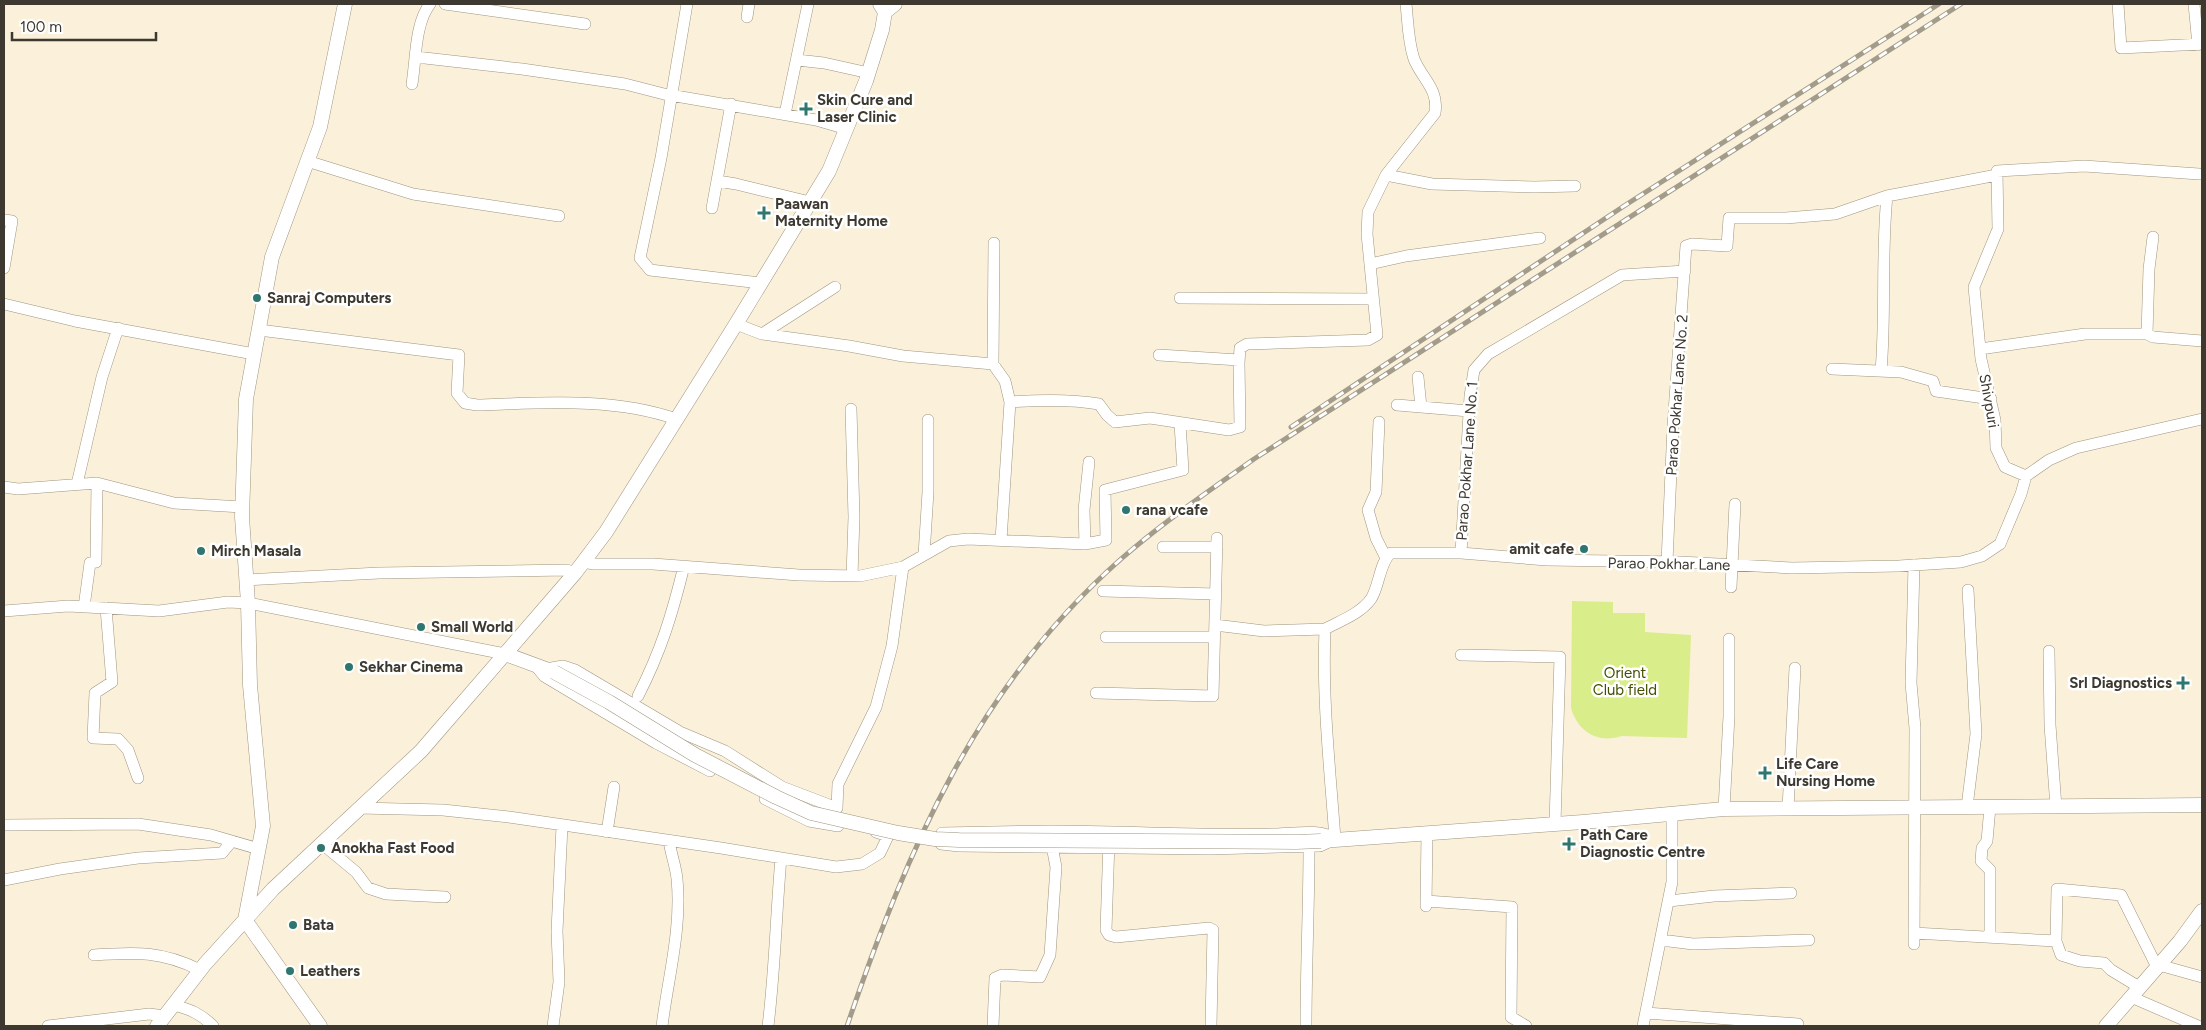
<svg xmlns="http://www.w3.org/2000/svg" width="2206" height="1030" font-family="Figtree,sans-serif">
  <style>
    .park { fill: #d9ed8b }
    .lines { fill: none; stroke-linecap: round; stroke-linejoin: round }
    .minor-casing { stroke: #9f9580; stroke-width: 12 }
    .major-casing { stroke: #9f9580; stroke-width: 15 }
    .minor { stroke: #fff; stroke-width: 11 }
    .major { stroke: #fff; stroke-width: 14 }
    .rail-casing { stroke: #a39c8b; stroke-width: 5 }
    .rail { stroke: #fff; stroke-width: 3; stroke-dasharray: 9; stroke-linecap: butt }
    .major-bridge-casing { stroke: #9f9580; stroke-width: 15; stroke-linecap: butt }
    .major-bridge { stroke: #fff; stroke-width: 14 }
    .poi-dot { fill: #2f766e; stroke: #fff; stroke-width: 2 }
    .labels { text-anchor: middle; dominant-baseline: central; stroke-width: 5; stroke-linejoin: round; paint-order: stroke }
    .poi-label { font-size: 15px; font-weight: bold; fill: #3d3930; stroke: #fff; text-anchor: start }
    .street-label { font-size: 15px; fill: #3d3930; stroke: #fff }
    .park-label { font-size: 15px; fill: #444f00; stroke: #fff }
  </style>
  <rect width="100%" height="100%" fill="#fbf0d9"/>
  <path class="park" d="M1572 601 1613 602V613H1645V632L1691 635 1687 738 1622 736C1598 744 1578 732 1571 708Z"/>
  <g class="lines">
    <defs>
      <path id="minor" d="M445 4 585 24
        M687 4 661 158 640 258 650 270 760 283
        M2118 4 2121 48 2202 44
        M2194 4 2198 45
        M747 17 749 4
        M416 57 522 69 625 84 664 94 816 120 847 129
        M797 60 824 63 869 73
        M412 84C416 59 415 23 430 4
        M785 114 808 4
        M307 161 413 194 559 216
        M1386 175 1432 184 1534 187 1575 186
        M718 181 736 184 810 202
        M712 208 731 104
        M4 220 12 221 4 268
        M1370 264 1406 256 1540 238
        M1180 298 1373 299
        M4 304 75 321 254 354
        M736 324 762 334 849 346 903 356 993 364 1005 381 1010 402 1001 540
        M259 330 459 355 457 393 465 403 477 405C542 403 613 397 676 419
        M762 334 835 287
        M2147 334 2149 269 2153 237
        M1980 349 2085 334H2147L2153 337 2202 341
        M1159 355 1239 360
        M993 364 994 243
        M1832 369 1901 372 1933 381 1936 391 1991 399
        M1881 371C1886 313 1881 255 1887 196
        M1418 377 1421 407
        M1010 402C1039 400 1070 399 1099 404L1107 415 1115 422 1150 418 1229 430 1240 427 1239 363 1240 348 1247 344 1368 340 1377 335 1367 234 1368 212 1386 175 1435 113C1439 89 1422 79 1414 59 1408 41 1408 22 1406 4
        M1397 405 1469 411
        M851 409 854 517 852 576
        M1379 422 1376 492 1368 510 1376 538 1386 558
        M2026 476 2005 467 1996 448 1995 420 1981 359 1974 287 1998 229 1997 171 2084 166 2199 174
        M77 484 102 377 118 328
        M4 487 18 489 97 483 174 503 242 507
        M1085 544 1084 510 1089 462
        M1163 547H1217
        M1461 553 1470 396 1474 370 1488 354 1622 275 1685 271
        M924 555 928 492V420
        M583 562 594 564H653L799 575 860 576 903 567 949 541 968 539 1085 544 1106 540 1105 490 1183 470 1180 424
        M1667 562 1673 426 1686 246 1692 244 1727 246 1729 218H1786L1835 214 1887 196 1997 175
        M246 580 379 573 567 570 575 573
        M1731 587 1735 504
        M1103 591 1216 594
        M84 607 90 563 96 562 97 483
        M106 608 112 682 95 693 93 738 118 739 128 750 138 778
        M4 611 68 606 159 611 228 602 248 603 505 654
        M1215 625 1264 631 1325 629
        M1106 637H1214
        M2049 651 2050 725 2056 807
        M1461 655 1560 657 1555 824
        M536 666 544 676 656 743 710 771
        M546 669 563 666 575 670 680 732 725 751 782 787 837 808 838 784 876 707 892 646 903 567
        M1096 693 1213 696 1217 538
        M638 696C661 651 672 615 684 566
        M765 799 809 821 838 826
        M1967 807 1976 734 1968 590
        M359 808 443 810 509 817 721 848 836 867 862 864 880 853 888 836 876 832
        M1724 809 1729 716V639
        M1788 809 1795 668
        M4 825 138 824 211 835 259 849
        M1049 831C1124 831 1200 836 1275 834 1292 834 1321 828 1335 839L1320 846 1210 849 959 846 941 844 942 833Z
        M607 832 614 787
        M1335 839C1330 769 1322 699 1325 629 1340 621 1360 614 1371 599 1379 587 1380 561 1391 553H1461L1547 560 1680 562 1792 568 1899 566 1961 562 1982 556 2000 544 2021 494 2026 476 2049 460 2076 448 2202 419
        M1109 841 1106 930 1109 935 1116 937 1209 928 1213 930 1211 1026
        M321 843 356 872 368 888 386 894 445 897
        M4 880 60 869 138 858 222 853 232 841
        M1426 901 1512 907 1511 1017 1526 1026
        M1669 901 1714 896 1791 893
        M1426 906 1427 833
        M1914 933 2056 941 2061 955 2080 961 2104 963 2111 970 2139 987
        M1990 937V870L1981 861 1982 848 1987 841 1990 807
        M1661 940 1693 944 1809 940
        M2056 941 2057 889 2121 895 2157 967
        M1914 944 1915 728 1911 683 1914 565
        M94 955C136 952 162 951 200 970
        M2159 965 2202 977
        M2131 997 2198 1026
        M173 1005C190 1009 201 1014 213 1026
        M1646 1013 1798 1024
        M48 1026 149 1014 165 1016
        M553 1026 559 982 557 931 562 826
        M662 1026C668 978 682 928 677 879 676 867 671 854 669 841
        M768 1026C775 970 776 914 781 858
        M993 1026 995 978 1002 975 1040 977 1050 955 1056 867 1051 841
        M1306 1026C1306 966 1309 907 1309 847
        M1643 1026 1672 882V814"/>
      <path id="major" d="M885 12 895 4
        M505 654 554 672
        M1321 841 1583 822 1724 809 2202 805
        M157 1026 205 964 273 889 421 751 575 573 606 532 736 324 829 171 866 81 882 30 885 12 880 4
        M320 1026 245 920 263 826 250 685 248 603 242 517 246 399 272 257 320 127 345 4
        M2106 1026 2180 941 2202 911"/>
    </defs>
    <use href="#minor" class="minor-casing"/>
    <use href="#major" class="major-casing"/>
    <use href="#minor" class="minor"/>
    <use href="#major" class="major"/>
    <defs>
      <path id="rail" d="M1291 427 1624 206 1939 4
        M847 1026C908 848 976 687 1121 559 1163 522 1209 491 1254 459L1961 4"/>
    </defs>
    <use href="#rail" class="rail-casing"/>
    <use href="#rail" class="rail"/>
    <defs>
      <path id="major-bridge" d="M554 672 609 702 695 755 776 797 811 813 898 833 935 839 959 840 1296 842 1321 841"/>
    </defs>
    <use href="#major-bridge" class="major-bridge-casing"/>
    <use href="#major-bridge" class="major-bridge"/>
  </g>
  <g class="poi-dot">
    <path d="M803.5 101.5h5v5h5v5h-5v5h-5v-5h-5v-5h5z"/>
    <path d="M761.5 205.5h5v5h5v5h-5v5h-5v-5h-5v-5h5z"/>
    <circle cx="257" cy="298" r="5"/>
    <circle cx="1126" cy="510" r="5"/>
    <circle cx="1584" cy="549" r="5"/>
    <circle cx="201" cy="551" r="5"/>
    <circle cx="421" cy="627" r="5"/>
    <circle cx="349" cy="667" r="5"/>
    <path d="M2180.5 675.5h5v5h5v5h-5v5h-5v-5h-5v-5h5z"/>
    <path d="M1762.5 765.5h5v5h5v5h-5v5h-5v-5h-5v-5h5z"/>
    <path d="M1566.5 836.5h5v5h5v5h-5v5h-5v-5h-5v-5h5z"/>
    <circle cx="321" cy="848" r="5"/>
    <circle cx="293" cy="925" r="5"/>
    <circle cx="290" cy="971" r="5"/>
  </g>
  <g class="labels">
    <g class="poi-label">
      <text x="817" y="100">Skin Cure and<tspan x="817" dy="17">Laser Clinic</tspan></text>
      <text x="775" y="204">Paawan<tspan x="775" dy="17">Maternity Home</tspan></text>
      <text x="267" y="298">Sanraj Computers</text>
      <text x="1136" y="510">rana vcafe</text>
      <text x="1574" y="549" text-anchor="end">amit cafe</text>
      <text x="211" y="551">Mirch Masala</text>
      <text x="431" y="627">Small World</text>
      <text x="359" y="667">Sekhar Cinema</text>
      <text x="2172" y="683" text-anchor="end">Srl Diagnostics</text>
      <text x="1776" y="764">Life Care<tspan x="1776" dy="17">Nursing Home</tspan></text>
      <text x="1580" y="835">Path Care<tspan x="1580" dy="17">Diagnostic Centre</tspan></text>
      <text x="331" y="848">Anokha Fast Food</text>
      <text x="303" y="925">Bata</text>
      <text x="300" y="971">Leathers</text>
    </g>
    <g class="street-label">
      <text transform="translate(1677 395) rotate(-86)">Parao Pokhar Lane No. 2</text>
      <text transform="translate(1989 401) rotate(80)">Shivpuri</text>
      <text transform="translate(1467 461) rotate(-86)">Parao Pokhar Lane No. 1</text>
      <text transform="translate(1669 564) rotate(1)">Parao Pokhar Lane</text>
    </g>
    <g class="park-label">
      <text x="1625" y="673">Orient<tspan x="1625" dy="17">Club field</tspan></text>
    </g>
  </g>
  <rect width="2206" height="1030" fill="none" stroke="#3d3930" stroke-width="10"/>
  <path d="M12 32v8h144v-8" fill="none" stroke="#3d3930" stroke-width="2.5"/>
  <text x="20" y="32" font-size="15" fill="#3d3930" stroke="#ffffff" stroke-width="4" paint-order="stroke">100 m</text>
</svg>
